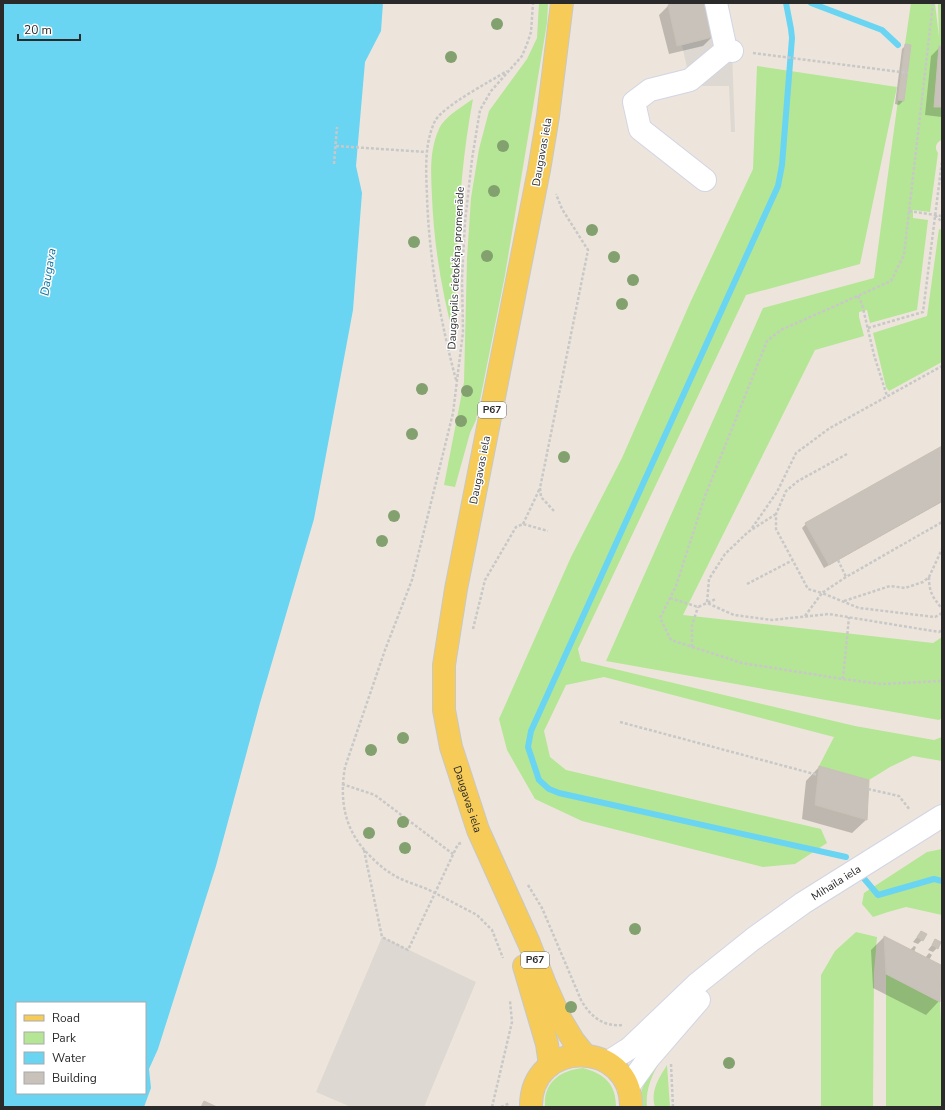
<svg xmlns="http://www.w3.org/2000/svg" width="945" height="1110" font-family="'Nunito Sans',sans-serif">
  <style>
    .green { fill: #b4e695 }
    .plaza { fill: #ddd8d2 }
    .water { fill: #6ad4f3; fill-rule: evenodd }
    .shadow { fill: #0003 }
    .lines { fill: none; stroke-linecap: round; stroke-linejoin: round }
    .stream { stroke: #6ad4f3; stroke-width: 6 }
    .building { fill: #c8c2bb; stroke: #c8c1b5 }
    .minor-casing { stroke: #d1d5e4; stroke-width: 24 }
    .major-casing { stroke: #c8c8c8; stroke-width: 24 }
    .path { stroke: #c8c8c8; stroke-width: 2.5; stroke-dasharray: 3 2; stroke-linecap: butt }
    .minor { stroke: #fff; stroke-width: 22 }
    .major { stroke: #f6cb57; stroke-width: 22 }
    .tree { fill: #82a16f }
    .labels { text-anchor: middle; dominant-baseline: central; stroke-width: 3; stroke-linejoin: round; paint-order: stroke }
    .shield { fill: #fff; stroke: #6a6a6a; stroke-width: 1 }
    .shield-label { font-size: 10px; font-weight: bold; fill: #2a2a2a }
    .street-label { font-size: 11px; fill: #2a2a2a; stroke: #fff }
    .water-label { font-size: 12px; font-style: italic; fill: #0871a0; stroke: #fff }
  </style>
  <rect width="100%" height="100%" fill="#ede5db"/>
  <path class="green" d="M539 3H548L547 23 505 275 476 420 470 433 455 487 444 485 464 382 467 258 471 198 479 149 489 111 527 59 537 38Z
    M911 3H935L939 37 938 5V3H942V47H939L934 106 942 107V140C936 142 934 148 938 153L930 212 913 210V218L928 220 917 310 870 323 867 310 859 312V317L864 336 815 350 683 615 933 643 942 637V718L939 720 606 661 763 308 874 278 898 100 904 101 911 45 905 44Z
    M757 66 897 87 860 264 746 295 578 649 581 661 855 726 934 740 942 737V761L913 756 890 767 869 780 819 766 834 737 604 677 566 685 544 731 550 757 566 770 821 829 827 843 795 864 763 867 582 821 535 799 507 750 499 719 571 557 622 458 690 303 753 169Z
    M473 99C458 178 456 260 455 341 442 294 434 246 432 197 431 174 429 151 439 129 444 117 463 106 473 99Z
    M939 229 942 230V362L889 391 886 387 873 333 927 316Z
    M942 849V915L906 907 888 912 873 917 862 904 864 893 927 852Z
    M856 932 877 937 874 972 873 1107H821V975L835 951Z
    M886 974 940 1002 942 1043V1107H886Z
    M681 1031C666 1053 644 1078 647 1107H643L641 1093 645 1080Z
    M667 1065 670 1107H655C650 1091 659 1078 667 1065Z
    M583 1068C605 1074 616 1084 616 1107H545C543 1082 561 1070 583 1068Z"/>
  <path class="plaza" d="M705 3H724L732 51 735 132H731L729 86H691L682 45 713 37Z
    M382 937 476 982 424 1107H351L316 1092Z"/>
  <path class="water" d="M3 3H383L381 31 365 62 356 166 362 193 353 310 314 519 260 703 216 866 158 1049 149 1069 151 1088 144 1107H3ZM17 1003H145V1093H17Z"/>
  <path class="shadow" d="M681 3H704L712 37 703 46 669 54 659 15 668 6Z
    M906 45 903 101 899 105 895 104 902 49Z
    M940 47 942 48V117L925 115 931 56Z
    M942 447V502L824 568 802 528 806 524Z
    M819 767 866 820 852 833 802 819 806 781Z
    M921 932 922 940 918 944 913 942Z
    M884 937 910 950 914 946 916 947 914 952 925 958 929 953 932 955 929 960 940 965 939 1001 926 1015 873 988 871 950Z
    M936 940 937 948 933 952 928 950Z"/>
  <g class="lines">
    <path class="stream" d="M786 3 791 29 792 38 782 165 778 186 531 731 528 747 539 780 549 789 559 793 846 857
      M811 3 882 30 898 45
      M861 875 878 895 934 879 942 881"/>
  </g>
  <path class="building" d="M677 3H705L713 37 677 46 668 5Z
    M905 44 911 45 904 101 898 100Z
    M939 46 942 47V107H934Z
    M942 446V501L829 565 805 523Z
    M819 766 869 780 867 820 815 805Z
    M921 931 927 934 923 941 917 937Z
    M884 936 941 965 940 1002 886 974Z
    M935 939 941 942 938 949 932 945Z
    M204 1101 217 1107H201Z"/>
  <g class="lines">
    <defs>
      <g id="minor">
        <path d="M716 3 726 50 732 51"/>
        <path d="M705 180 640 129 634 102 650 90 690 80 726 50"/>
        <path id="s1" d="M608 1062 630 1048 698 983 753 939 803 903 942 816"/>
        <path d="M628 1087 648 1059 699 1000"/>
      </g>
      <g id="major">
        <path id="s2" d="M562 3 548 116 539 170 456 589 444 665V710L451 747 478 830 529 943 545 984 561 1020 573 1040 585 1055"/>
        <path d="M524 966 547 1044 550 1065"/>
        <path d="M531 1107C530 1038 632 1039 631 1107"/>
      </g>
    </defs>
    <use href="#minor" class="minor-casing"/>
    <use href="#major" class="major-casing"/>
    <path class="path" d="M933 3 904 255 891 281 781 330 767 341 705 496 676 586 660 618 671 640 742 663 843 679 881 684 942 681
      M753 53 908 73
      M336 146 426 152
      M334 164 337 127
      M909 211 942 216
      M935 215 942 222
      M858 296 862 304 874 355 887 396
      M868 328 923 312 942 161
      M456 380C440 320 429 258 427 196 426 171 424 144 435 121 443 106 491 81 507 71
      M847 454 798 481 786 491 776 514V529L808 589 822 593 846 577 942 522
      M554 511 541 497 540 488 588 250 562 209 556 194
      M776 514 748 532 725 554 709 579 707 603 734 615 772 620 829 614 939 632 942 630
      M523 524 540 488
      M752 528 777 492 796 453 830 428 942 366
      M838 560 846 577
      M929 577C929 593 933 597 942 609
      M747 584 793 560
      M670 598 698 607 716 599
      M844 601 890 586 905 588 923 582 929 577 942 549
      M805 616 822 593 859 608 935 617 942 613
      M473 629 485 580 516 527 523 524 548 531
      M692 647V625L698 607
      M843 679 849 617
      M620 722 818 775
      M342 784 375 795 453 854
      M868 789 899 796 910 810
      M461 843 458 844 435 893 477 915 492 930 503 958
      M364 850 382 937 408 950 435 893C424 887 412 884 401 879 390 874 380 866 371 857 345 832 339 802 345 767L385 650 412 580 453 413 463 332 462 278 465 222 472 159 480 110 491 91 522 56 527 44 531 32 533 3
      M528 885 542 908 581 1000C590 1016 603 1027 622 1025
      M671 1064 673 1107
      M492 1107 512 1022 510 1001
      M501 1107 510 1103"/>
    <use href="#minor" class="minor"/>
    <use href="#major" class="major"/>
  </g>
  <g class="tree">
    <circle cx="497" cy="24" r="6"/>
    <circle cx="451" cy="57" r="6"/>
    <circle cx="503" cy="146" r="6"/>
    <circle cx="494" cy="191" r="6"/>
    <circle cx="592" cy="230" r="6"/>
    <circle cx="414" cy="242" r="6"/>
    <circle cx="487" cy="256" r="6"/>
    <circle cx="614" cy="257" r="6"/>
    <circle cx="633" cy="280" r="6"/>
    <circle cx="622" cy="304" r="6"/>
    <circle cx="422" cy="389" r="6"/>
    <circle cx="467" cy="391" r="6"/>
    <circle cx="461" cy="421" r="6"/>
    <circle cx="412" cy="434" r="6"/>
    <circle cx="564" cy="457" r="6"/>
    <circle cx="394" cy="516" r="6"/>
    <circle cx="382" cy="541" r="6"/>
    <circle cx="403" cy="738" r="6"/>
    <circle cx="371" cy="750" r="6"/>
    <circle cx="403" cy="822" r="6"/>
    <circle cx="369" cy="833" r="6"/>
    <circle cx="405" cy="848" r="6"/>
    <circle cx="635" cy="929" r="6"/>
    <circle cx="571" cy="1007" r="6"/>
    <circle cx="729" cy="1063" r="6"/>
  </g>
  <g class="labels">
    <g class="shield">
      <rect x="478" y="402" width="28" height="16" rx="3"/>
      <rect x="521" y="952" width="28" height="16" rx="3"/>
    </g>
    <g class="shield-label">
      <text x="492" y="410">P67</text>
      <text x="535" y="960">P67</text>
    </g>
    <g class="street-label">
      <text transform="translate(542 152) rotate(-80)">Daugavas iela</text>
      <text transform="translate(456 268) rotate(-87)">Daugavpils cietokšņa promenāde</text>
      <text transform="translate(480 470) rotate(-79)">Daugavas iela</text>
      <text stroke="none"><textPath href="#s2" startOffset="810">Daugavas iela</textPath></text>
      <text stroke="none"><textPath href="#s1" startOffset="291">Mihaila iela</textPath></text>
    </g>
    <g class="water-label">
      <text transform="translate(48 272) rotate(-81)">Daugava</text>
    </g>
  </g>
  <rect width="945" height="1110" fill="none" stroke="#2a2a2a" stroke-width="8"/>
  <rect x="16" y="1002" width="130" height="92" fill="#ffffff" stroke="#aaaaaa"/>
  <rect x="24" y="1015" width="20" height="6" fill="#f6cb57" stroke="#aaaaaa"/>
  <text x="52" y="1022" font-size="12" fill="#2a2a2a">Road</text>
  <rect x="24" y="1032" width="20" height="12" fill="#b4e695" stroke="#aaaaaa"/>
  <text x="52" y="1042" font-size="12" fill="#2a2a2a">Park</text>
  <rect x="24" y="1052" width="20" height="12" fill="#6ad4f3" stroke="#aaaaaa"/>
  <text x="52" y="1062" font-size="12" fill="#2a2a2a">Water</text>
  <rect x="24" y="1072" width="20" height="12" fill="#c8c2bb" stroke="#aaaaaa"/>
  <text x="52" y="1082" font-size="12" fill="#2a2a2a">Building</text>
  <path d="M18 34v6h62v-6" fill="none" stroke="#2a2a2a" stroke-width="2"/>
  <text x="24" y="34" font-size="12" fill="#2a2a2a" stroke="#ffffff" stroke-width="3" paint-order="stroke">20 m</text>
</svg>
